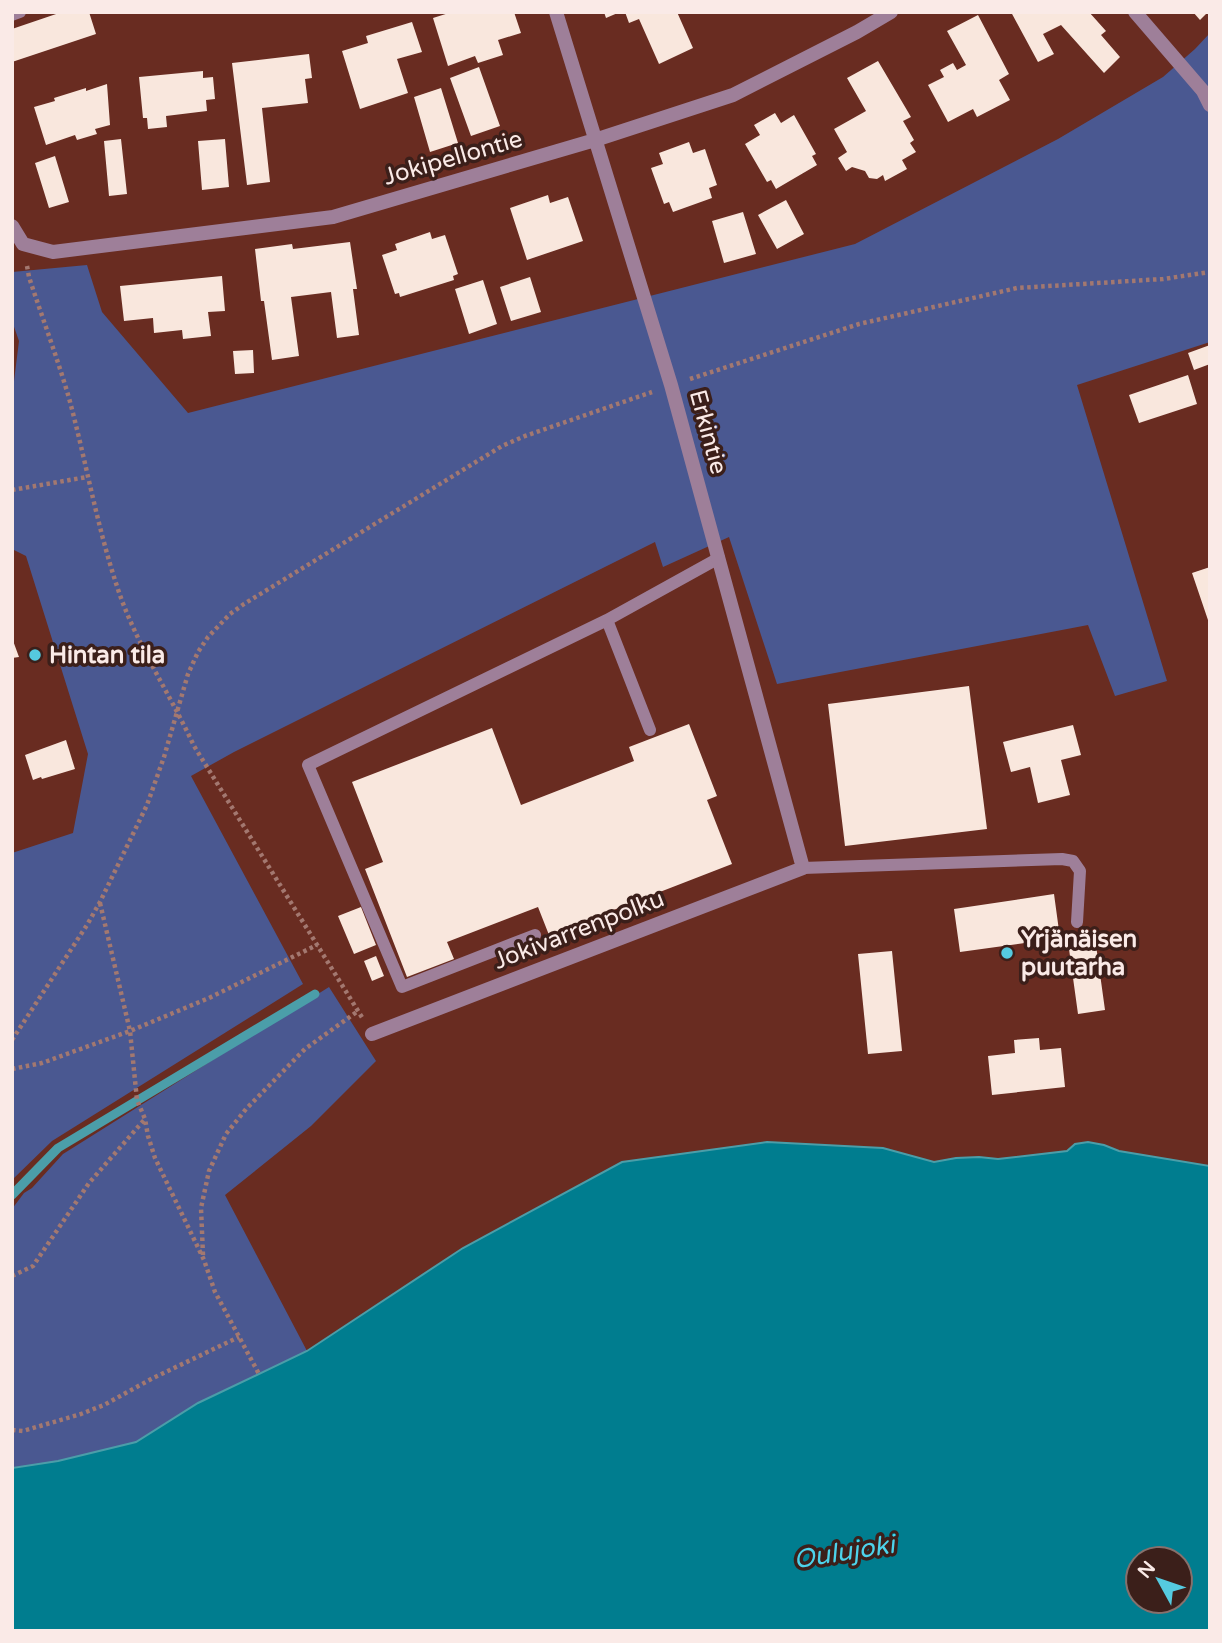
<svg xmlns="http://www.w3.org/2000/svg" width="1222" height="1643" font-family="'Varela Round',sans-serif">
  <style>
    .green { fill: #4a5891 }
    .water { fill: #007d8f; stroke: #4b9ea9; stroke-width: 2; fill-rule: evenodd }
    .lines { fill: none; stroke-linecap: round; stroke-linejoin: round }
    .stream { stroke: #4b9ea9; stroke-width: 9 }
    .building { fill: #f9e7dd }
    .path { stroke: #a37870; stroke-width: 4.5; stroke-dasharray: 3.5 3.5; stroke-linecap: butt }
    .service { stroke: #9e7f99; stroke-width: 12 }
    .minor { stroke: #9e7f99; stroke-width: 14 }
    .poi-dot { fill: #55cadf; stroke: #3b1f1a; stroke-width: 2.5 }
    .labels { text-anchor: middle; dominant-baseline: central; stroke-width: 7; stroke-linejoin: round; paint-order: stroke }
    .street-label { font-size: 24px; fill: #faeae7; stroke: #3b1f1a }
    .poi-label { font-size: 24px; font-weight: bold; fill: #faeae7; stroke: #3b1f1a; text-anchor: start }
    .water-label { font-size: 26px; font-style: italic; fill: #4dd3eb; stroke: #3b1f1a }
  </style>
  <rect width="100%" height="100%" fill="#692c21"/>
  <path class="green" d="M1210 33V342L1077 385 1167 681 1115 696 1088 625 777 684 729 537 663 567 655 542 234 752 191 776 303 984 52 1141 12 1180V853L73 833 88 754 26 556 12 549V397L19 341 12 321V272L87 265 102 312 188 413 855 244 1058 139 1163 77 1195 49Z
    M329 987 376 1061 311 1126 225 1195 307 1351 198 1403 136 1442 58 1461 12 1468V1209L24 1193 32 1188 63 1154Z"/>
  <path class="water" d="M767 1142 883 1148 934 1162 956 1158 979 1157 998 1159 1067 1151 1075 1144 1088 1142 1104 1145 1119 1151 1210 1166V1631H12V1468L58 1461 136 1442 198 1403 307 1351 463 1248 622 1162ZM1138 1559H1180V1601H1138Z"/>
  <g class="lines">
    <path class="stream" d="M12 1195 58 1148 315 994"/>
  </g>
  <path class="building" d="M62 12H89L96 34 12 62V29Z
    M452 12H514L521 33 498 40 503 55 478 63 475 56 448 66 433 18Z
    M604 12H620L606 18Z
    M625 12H677L693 48 659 64 639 19 629 23Z
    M1011 12H1089L1106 31 1101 35 1120 57 1104 73 1061 25 1043 34 1054 54 1038 62Z
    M1193 12H1208L1200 20Z
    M978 15 1009 74 999 80 1010 100 977 117 973 109 948 122 928 85 944 77 940 70 953 63 957 70 966 65 947 31Z
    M412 22 422 52 397 59 408 93 360 109 342 51 368 43 366 36Z
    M309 54 312 78 305 79 308 103 262 108 270 182 247 185 232 63Z
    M878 61 911 117 903 121 914 140 910 143 916 152 902 160 907 169 885 181 883 175 877 179 869 178 865 171 852 167 846 171 838 158 847 152 834 129 866 111 847 78Z
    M479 67 500 126 471 136 450 78Z
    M203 71V78L213 77 215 99 206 100 207 111 166 116 167 127 148 129 147 118H143L139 77Z
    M107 84 110 125 95 129 97 134 77 140 75 135 46 145 34 107 55 101 54 98 86 88V91Z
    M441 88 458 143 430 152 414 97Z
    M775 113 781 123 794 115 816 154 812 156 817 165 776 189 771 180 767 182 745 144 760 135 754 125Z
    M121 139 127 194 109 196 104 141Z
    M225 139 229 187 202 190 198 141Z
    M689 142 693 153 705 149 717 185 709 188 712 198 673 212 669 202 664 204 651 168 663 164 659 153Z
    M55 156 69 202 49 208 35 163Z
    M548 195 550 203 568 197 583 241 527 260 510 208Z
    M786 200 804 234 777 249 758 215Z
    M743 212 756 254 724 263 712 221Z
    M430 232 432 239 445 235 458 274 453 276 454 280 400 297 399 293 395 294 382 255 397 250 395 244Z
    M350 242 357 289H353L359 335 337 338 331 292 291 297 299 356 272 360 264 301H261L255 249 292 244 293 249Z
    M222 276 225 311 208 312 211 336 183 339 182 330 154 333 153 318 124 321 120 286Z
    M530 277 541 312 511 321 500 287Z
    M483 280 497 324 469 334 455 289Z
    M1210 345V364L1194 370 1188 353Z
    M253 350 254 373 235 374 233 351Z
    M1188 375 1197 404 1139 423 1129 395Z
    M1210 567V622L1209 623 1192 573Z
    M12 638 19 657 12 658Z
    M969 686 987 829 845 846 828 704Z
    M689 724 717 796 707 800 732 864 549 935 538 907 447 942 454 959 407 977 365 869 383 862 352 782 492 728 521 805 634 761 629 747Z
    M1073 725 1081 755 1061 760 1070 795 1038 803 1030 767 1011 772 1003 742Z
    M66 740 75 769 42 779 41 777 33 780 25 755Z
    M1054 894 1060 938 960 952 954 909Z
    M361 907 376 945 354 954 338 916Z
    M1096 945 1105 1010 1078 1014 1069 949Z
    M892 951 902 1051 868 1054 858 954Z
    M376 956 384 976 372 981 364 961Z
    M1039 1038 1040 1050 1061 1048 1065 1087 992 1095 988 1056 1015 1053 1014 1040Z"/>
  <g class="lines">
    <path class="path" d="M27 266 29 277C42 317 57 357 69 398 87 465 98 533 121 598 140 650 171 696 194 746L363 1019
      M690 379 859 324 1017 288 1163 279 1210 272
      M12 490 87 477
      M100 903 130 1031 137 1100 145 1119 148 1136 155 1158 204 1260 215 1292 259 1374
      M12 1040 87 925 100 902 147 805 164 757 188 674 198 652 208 637 230 614 244 604 502 446 525 436 652 392
      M12 1069 42 1063 130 1031 209 998 317 945
      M203 1255 201 1208 209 1171 226 1134 246 1109 305 1049 358 1011
      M12 1276 33 1266 89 1183 145 1119
      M12 1430 23 1431 81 1414 104 1405 153 1378 239 1337"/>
    <path class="service" d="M12 15 20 12
      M607 620 650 730
      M803 868 1062 859 1073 861 1080 871 1077 922
      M535 935 402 987 308 765 607 620 719 558"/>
    <path class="minor" d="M1135 12 1203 91 1210 105
      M12 226 23 244 53 252 333 217 595 140 733 95 857 32 891 12
      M372 1034 803 868 671 385 556 12"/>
  </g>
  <g class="poi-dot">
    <circle cx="35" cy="655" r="7"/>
    <circle cx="1007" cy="953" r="7"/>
  </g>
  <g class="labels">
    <g class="street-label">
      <text transform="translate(453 158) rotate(-16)">Jokipellontie</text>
      <text transform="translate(708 432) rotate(75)">Erkintie</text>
      <text transform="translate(579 930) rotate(-21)">Jokivarrenpolku</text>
    </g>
    <g class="poi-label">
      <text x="49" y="655">Hintan tila</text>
      <text x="1021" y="939">Yrjänäisen<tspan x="1021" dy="28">puutarha</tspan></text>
    </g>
    <g class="water-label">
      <text transform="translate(844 1552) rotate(-9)">Oulujoki</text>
    </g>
  </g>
  <rect width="1222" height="1643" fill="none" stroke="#faeae7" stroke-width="28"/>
  <g transform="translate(1159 1580) rotate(310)"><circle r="33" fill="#3b1f1a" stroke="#87706c" stroke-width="2"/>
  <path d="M0-5L12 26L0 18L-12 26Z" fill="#55cadf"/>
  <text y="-10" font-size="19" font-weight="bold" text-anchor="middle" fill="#faeae7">N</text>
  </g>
</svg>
